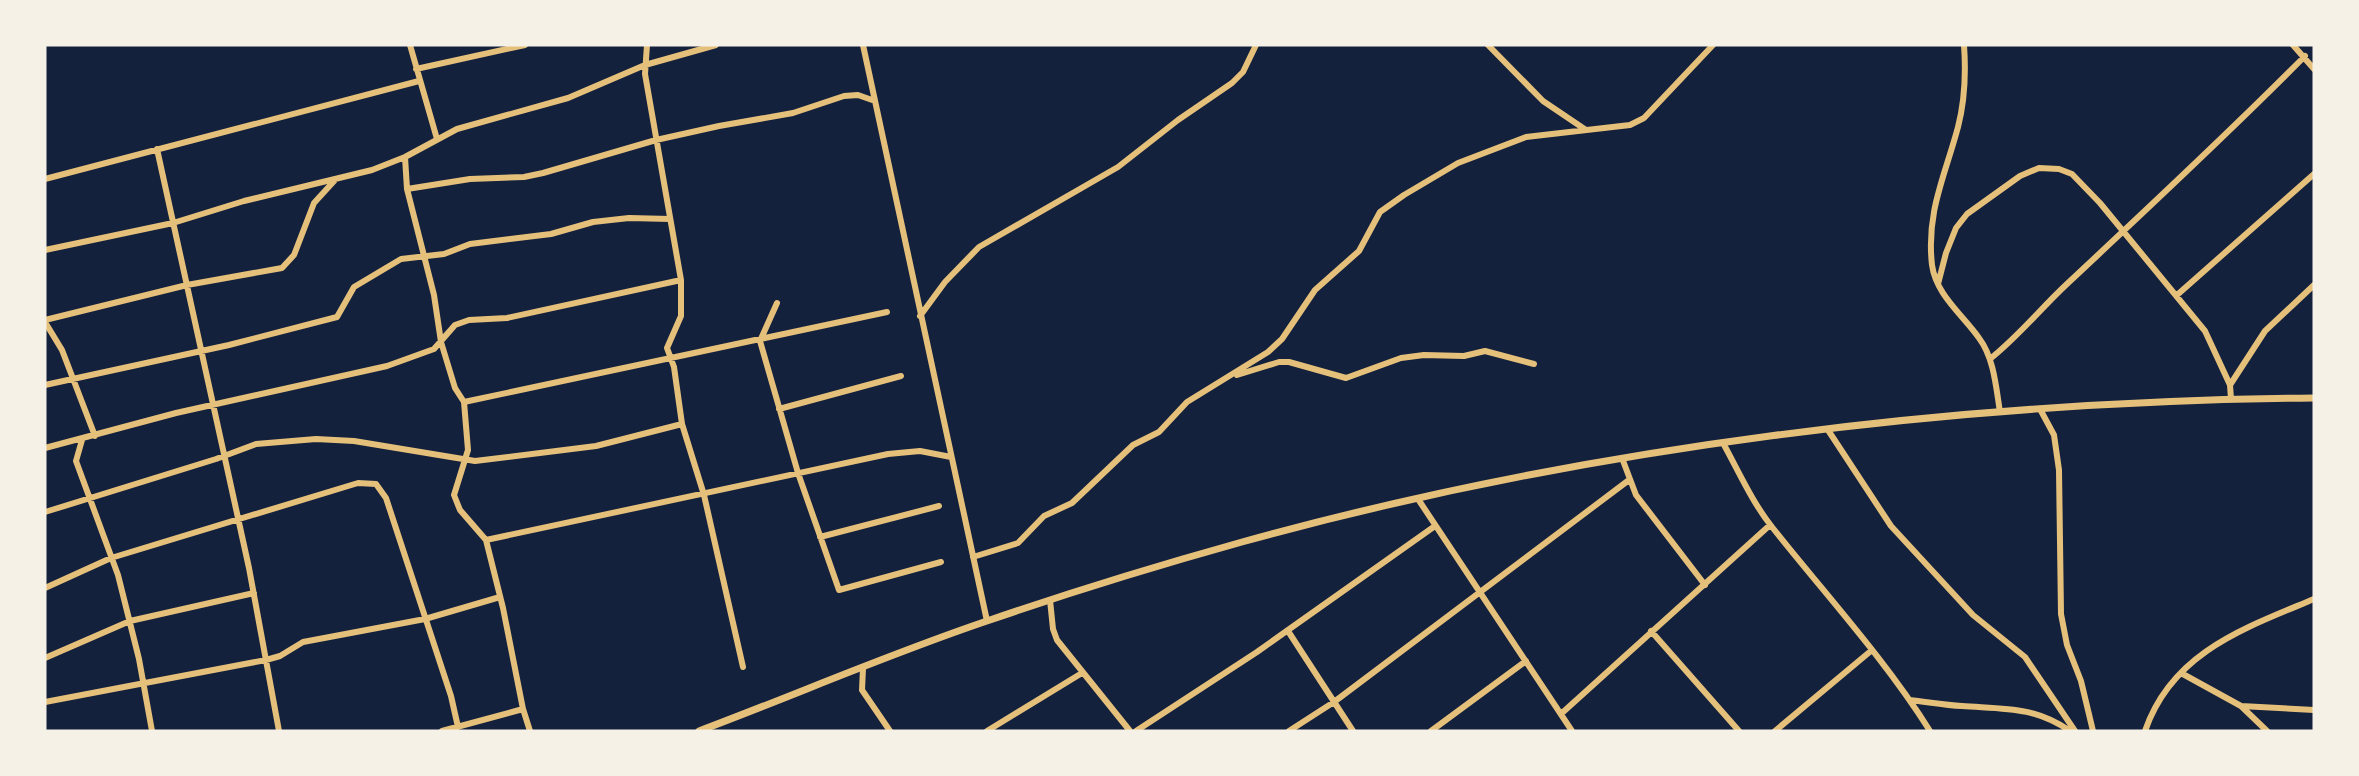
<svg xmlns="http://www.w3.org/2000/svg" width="2359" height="776" font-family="Helvetica,sans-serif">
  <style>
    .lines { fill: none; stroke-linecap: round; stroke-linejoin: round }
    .minor { stroke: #e5c07b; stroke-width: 6 }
    .tertiary { stroke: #e5c07b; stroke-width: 7 }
  </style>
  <rect width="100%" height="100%" fill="#14213d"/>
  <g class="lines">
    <path class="minor" d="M410 45 437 139
      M647 45 645 74 681 280V316L667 348 674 367 682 424 704 495 743 667
      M863 45 987 621
      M1488 45 1543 101 1586 130
      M1964 45C1966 73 1965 100 1958 127 1945 176 1926 212 1932 265 1936 295 1963 315 1979 338 1994 358 1996 387 2000 412
      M2293 45 2314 69
      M416 69 525 45
      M157 149 249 568 279 731
      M405 157 407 189 434 295 441 342 455 388 464 402 468 450 454 495 460 510 486 540 503 608 523 709 530 731
      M45 179 419 81
      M407 189 470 179 524 177 543 173 656 140 719 126 793 113 844 96 858 95 875 101
      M45 250 173 223 244 201 372 170 405 157 457 129 568 98 645 65 716 45
      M1938 284 1946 253 1956 228 1967 214 2020 176 2039 168 2059 169 2072 174 2100 203 2205 331 2230 385 2231 399
      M2177 295 2314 174
      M777 303 760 341 798 473 839 590 941 562
      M920 316 945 282 979 247 1118 167 1178 120 1232 83 1243 72 1256 45
      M45 320 187 285 282 268 294 255 314 203 335 180
      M45 322 62 350 95 436
      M1990 359C2019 336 2041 308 2068 283 2148 208 2228 134 2305 56
      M1237 375 1279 362H1289L1346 378 1401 358 1424 355 1464 356 1485 351 1534 364
      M45 385 229 345 337 317 354 287 401 259 444 254 470 244 551 234 593 222 629 218 670 219
      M2230 385 2265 331 2314 285
      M464 402 887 312
      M779 409 901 376
      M2040 409 2054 435 2059 470 2061 614 2067 645 2081 681 2093 731
      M1828 430 1891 526 1973 615 2025 657 2075 731
      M82 440 76 461 118 575 139 659 152 731
      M1723 443C1738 470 1752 502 1772 527 1825 594 1884 658 1930 731
      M45 448 176 413 387 366 434 349 455 325 469 320 507 318 681 280
      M1622 458 1636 495 1705 585
      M1418 499 1572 731
      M45 512 216 459 256 444 316 439 354 441 475 461 596 446 682 424
      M820 537 939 506
      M486 540 888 454 920 451 951 457
      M973 557 1018 543 1044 516 1072 503 1133 445 1159 432 1187 402 1268 352 1282 339 1315 290 1359 251 1380 212 1404 195 1458 163 1526 137 1630 125 1644 118 1713 45
      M45 588 111 558 358 483 376 484 386 498 451 696 458 727
      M1050 600 1053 629 1057 640 1130 731
      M1288 631 1353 731
      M1651 631 1739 731
      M45 658 130 621 254 593
      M863 668 862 690 890 731
      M2181 673 2241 706 2267 731
      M1910 700C1928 702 1945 705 1962 706 2003 709 2034 706 2070 731
      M45 702 266 660 280 656 303 642 425 619 500 597
      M2241 706 2314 710
      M1562 713 1770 525
      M442 731 523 709
      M987 731 1082 673
      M1136 731 1257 652 1435 526
      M1289 731 1334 702 1629 480
      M1431 731 1526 661
      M1775 731 1872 650
      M2145 731C2172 652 2245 628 2314 599"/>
    <path class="tertiary" d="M699 731C795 695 889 654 987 621 1071 592 1156 566 1242 542 1585 447 1959 401 2314 398"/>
  </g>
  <rect width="2359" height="776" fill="none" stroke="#f6f1e7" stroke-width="93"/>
</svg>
